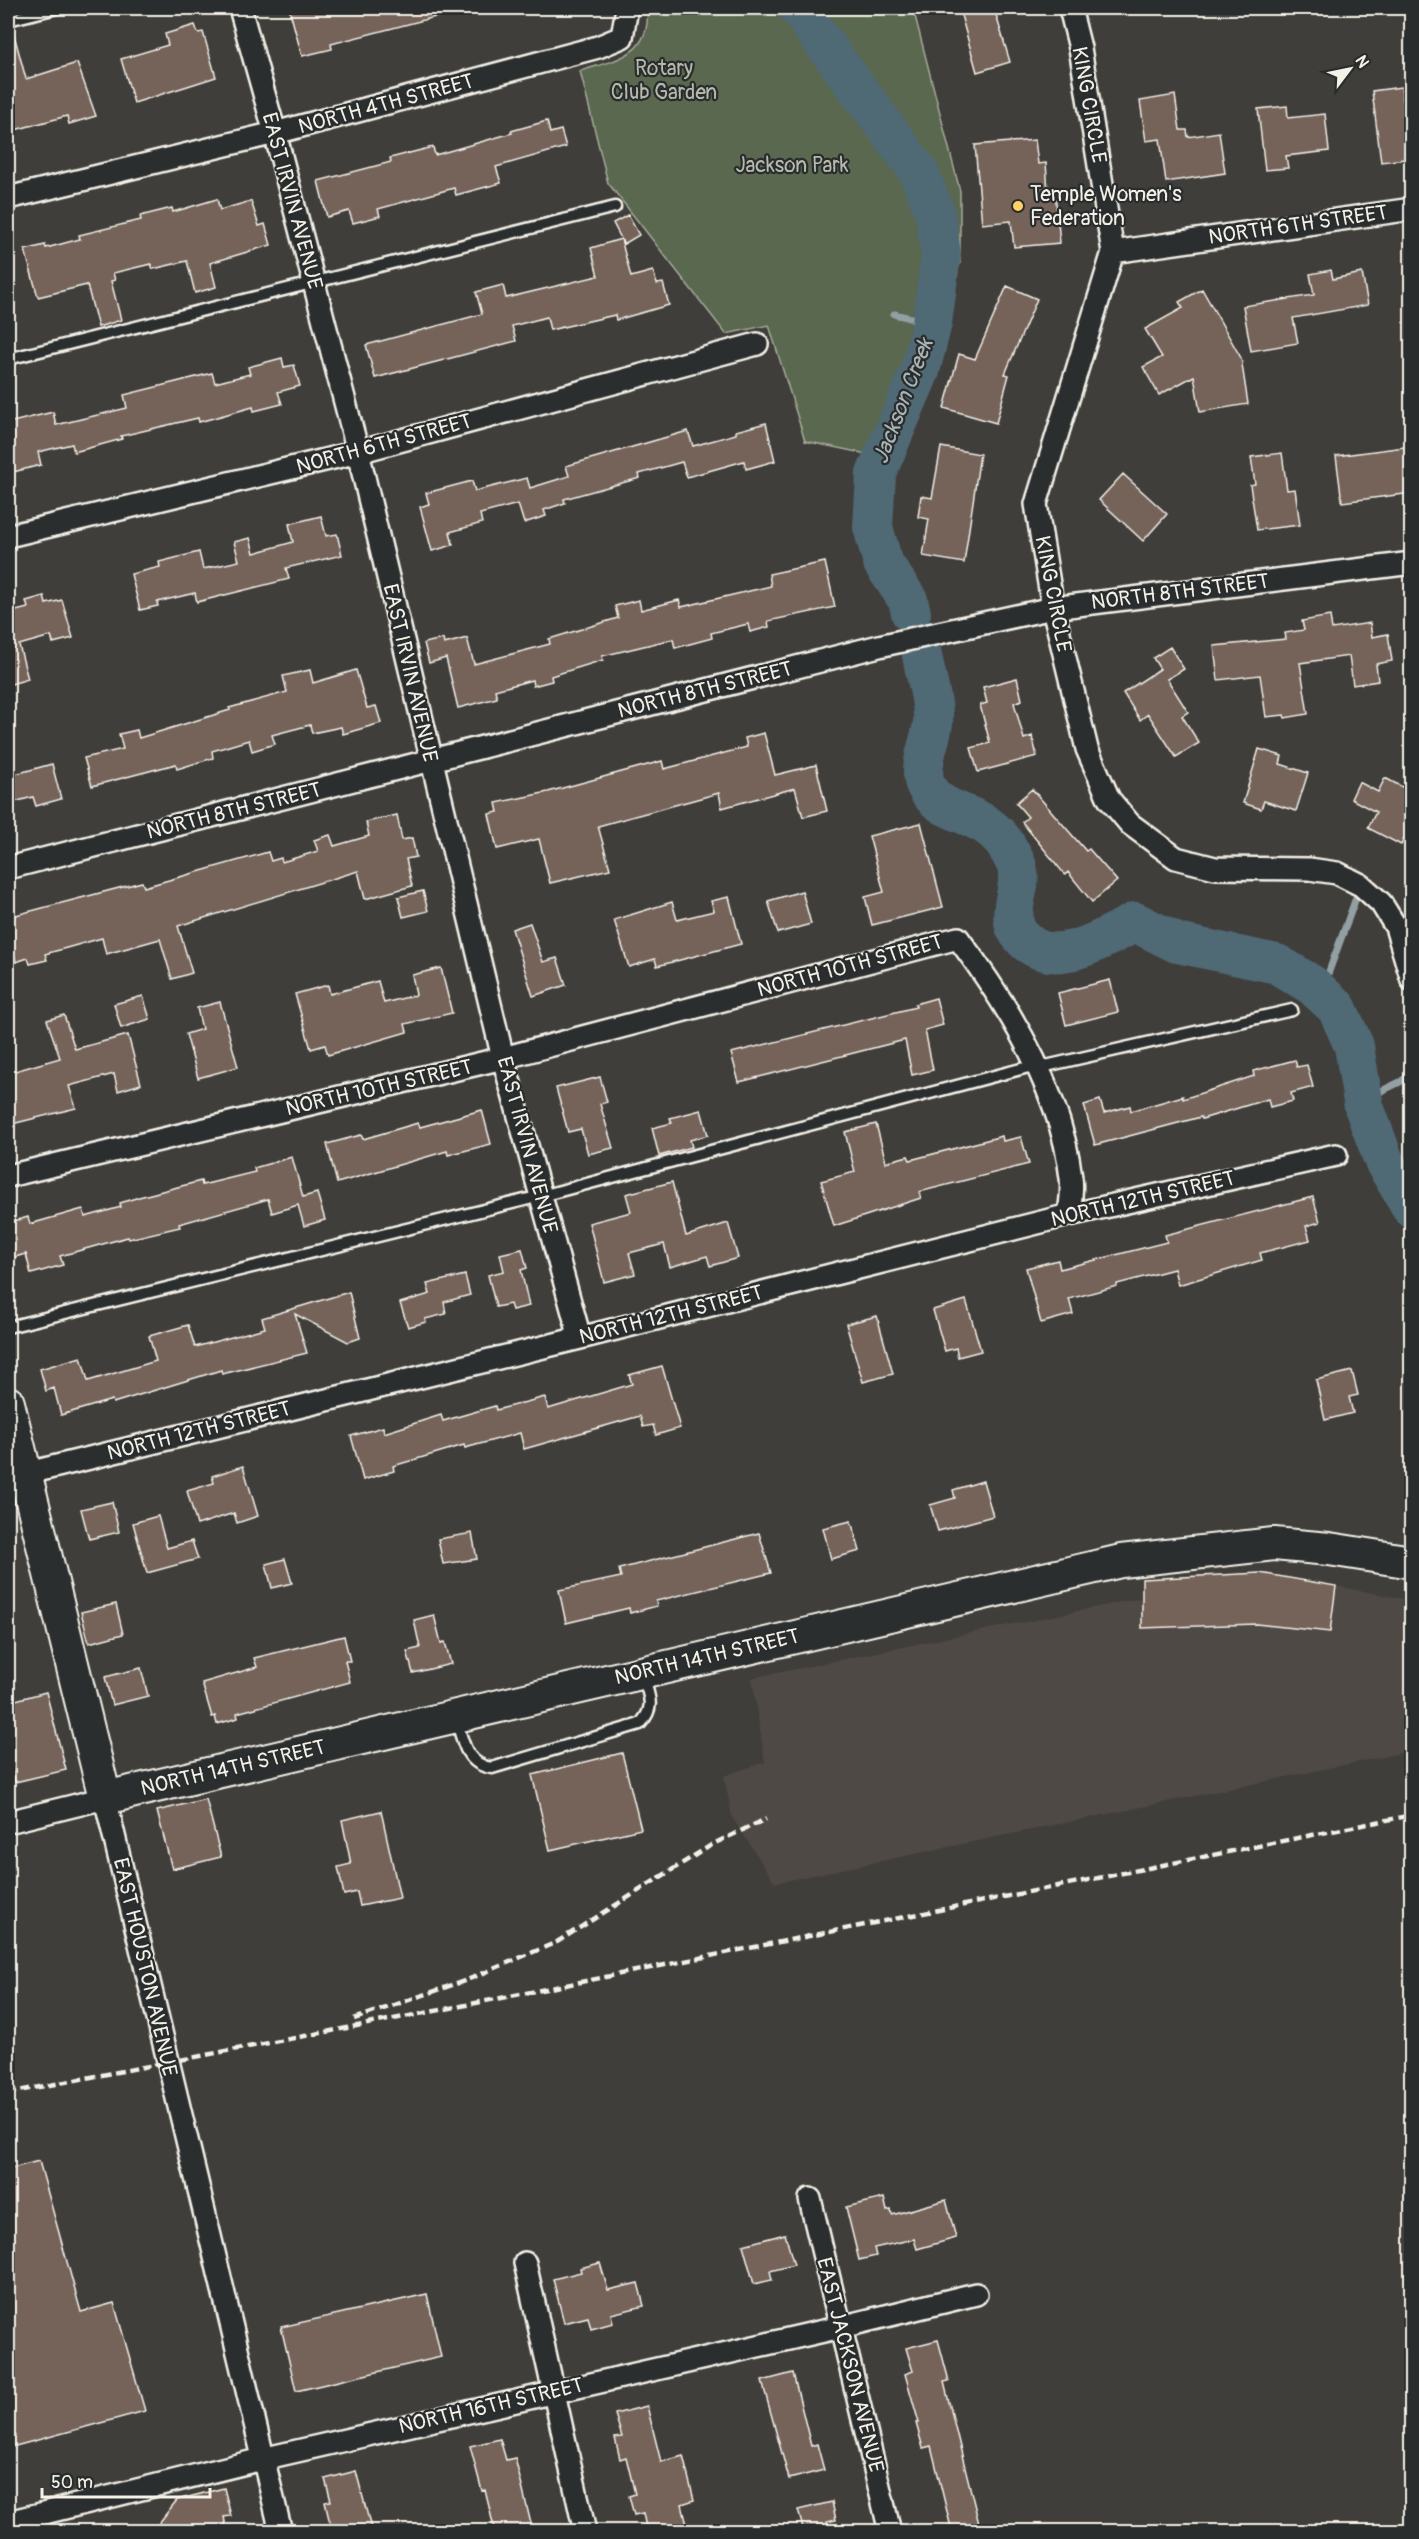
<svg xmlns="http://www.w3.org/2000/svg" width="1419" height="2539" font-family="Pangolin,sans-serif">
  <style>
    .built { fill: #504944 }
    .green { fill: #5a6850; stroke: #a7ac9c; stroke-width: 1.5 }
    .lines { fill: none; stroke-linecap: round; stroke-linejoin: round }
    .stream { stroke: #929fa3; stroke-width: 7 }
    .river { stroke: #506975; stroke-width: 40 }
    .building { fill: #74645a; stroke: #f4f1e8; stroke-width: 1.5 }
    .lane-casing { stroke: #f4f1e8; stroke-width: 15 }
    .street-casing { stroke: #f4f1e8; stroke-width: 26 }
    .secondary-casing { stroke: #f4f1e8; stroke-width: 36 }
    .lane { stroke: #2a2d2e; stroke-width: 10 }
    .street { stroke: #2a2d2e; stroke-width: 21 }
    .secondary { stroke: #2a2d2e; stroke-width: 32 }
    .rail { stroke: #f4f1e8; stroke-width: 4.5; stroke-dasharray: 9 4.5; stroke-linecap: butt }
    .poi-dot { fill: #ffd166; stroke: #2a2d2e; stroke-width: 2 }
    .labels { text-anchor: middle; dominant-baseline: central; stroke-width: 4.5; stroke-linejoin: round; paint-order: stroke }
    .park-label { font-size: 21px; fill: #b6baab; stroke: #2a2d2e }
    .street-label { font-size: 21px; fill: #f4f1e8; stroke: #2a2d2e }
    .poi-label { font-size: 21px; fill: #f4f1e8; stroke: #2a2d2e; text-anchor: start }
    .water-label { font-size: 22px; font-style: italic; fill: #aab4b4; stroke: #2a2d2e }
  </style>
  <rect width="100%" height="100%" fill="#403e3b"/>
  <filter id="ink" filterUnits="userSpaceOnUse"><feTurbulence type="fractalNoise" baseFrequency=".0167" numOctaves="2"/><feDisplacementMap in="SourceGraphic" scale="12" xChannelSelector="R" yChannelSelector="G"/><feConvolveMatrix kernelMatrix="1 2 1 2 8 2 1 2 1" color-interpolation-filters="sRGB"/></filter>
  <g filter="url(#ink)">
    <path class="built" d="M1336 1586 1408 1600 1412 1619 1411 1751 775 1883 732 1817 724 1776 765 1762 752 1678 1141 1598 1143 1628 1255 1624 1330 1632Z"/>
    <path class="green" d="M647 8H913L960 191V263L890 459 805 441 769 325 726 334 608 183 580 71C615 60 652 56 647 8Z"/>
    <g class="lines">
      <path class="stream" d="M894 314 932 323
        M1321 993 1360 887
        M1363 1100 1400 1082 1412 1073"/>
      <path class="river" d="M798 8 918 171 935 213 941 255 932 323 920 371 876 474 873 527 883 563 908 600 911 613
        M922 655C925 673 935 707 933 723 931 742 917 767 926 786 939 814 975 811 996 833 1003 840 1012 854 1016 864 1024 883 1010 902 1014 922 1015 931 1022 938 1029 944 1059 967 1107 937 1135 922L1177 943 1277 964 1312 985 1337 1008 1354 1046 1364 1107 1384 1161 1412 1208"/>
    </g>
    <path class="building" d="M289 8H446L447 14 331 44 332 49 302 56Z
      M959 8H994L1010 62 977 72Z
      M195 25 198 33 203 32 216 77 134 103 121 59 168 45 165 34Z
      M13 31 26 79 77 63 96 116 69 124 67 116 11 131 8 117V32Z
      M1401 87 1406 119 1412 118V158L1381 162 1372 91Z
      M1175 95 1180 130H1187L1188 137 1219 132 1225 173 1166 182 1160 139 1146 141 1140 101Z
      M1287 106 1288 118 1325 114 1329 151 1286 156 1288 168 1265 170 1258 109Z
      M547 121 550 133 561 130 566 147 496 167 501 183 456 195 454 188 378 209 380 216 353 223 349 211 327 217 318 181 391 162 390 158 433 147 435 155 512 133 511 131Z
      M1035 140 1038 164 1046 163 1048 191H1055L1060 243 1014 247 1011 221 982 224 975 145Z
      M217 199 220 210 251 201 259 226 265 224 271 245 210 263 216 287 195 293 187 261 153 269 151 264 113 273 115 280 111 281 121 320 98 327 87 285 38 297 25 250 45 245 46 248 80 239 79 235 141 220 140 216 172 208 173 212Z
      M628 215 639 235 624 244 613 223Z
      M621 239 631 277 653 271 657 284 663 283 669 305 616 320 615 315 550 330 547 317 512 326 516 341 375 378 366 345 482 314 476 292 503 285 506 298 598 276 591 248Z
      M1331 270 1333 279 1362 273 1368 305 1293 318 1298 343 1251 351 1243 306 1314 295 1310 274Z
      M1007 286 1037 299 1005 374 1009 375 996 423 944 408 959 354 975 359Z
      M1202 289 1241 358 1248 404 1200 412 1194 376 1159 395 1143 367 1162 357 1145 329 1183 308 1179 302Z
      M282 358 284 367 294 365 300 386 278 392 282 404 254 411 253 407 199 422 198 418 121 436 122 439 74 452 72 444 38 452 41 465 13 472 8 449V423L53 412 56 425 127 408 124 395 212 373 215 383 250 374 248 367Z
      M766 423 775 461 746 469 744 461 687 477 682 462 639 474 640 478 564 499 565 503 544 510 546 516 524 523 518 504 480 514 482 523 450 532 453 545 432 551 420 507 429 504 426 493 472 481 475 491 527 478 530 488 569 476 566 466 688 431 693 446 736 434V431Z
      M1412 446V493L1342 502 1336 456Z
      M941 447 980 454 964 563 923 556 929 519 918 517 921 496 932 498Z
      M1282 453 1287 490 1295 489 1300 525 1257 530 1250 485 1255 484 1251 457Z
      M1123 474 1167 514 1143 541 1099 500Z
      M321 516 326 536 337 534 342 555 286 568 289 579 197 602 195 593 157 602 158 606 140 610 131 574 160 567 159 562 199 552 203 569 239 561 234 542 250 538 254 553 293 542 289 524Z
      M825 562 835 607 768 621 769 627 750 632 748 624 711 633 712 638 675 648 673 639 602 656 603 660 551 676 552 681 533 686 532 680 495 690 497 698 458 708 446 658 429 663 424 643 443 639 444 644 467 638 474 664 550 644 549 639 618 618 615 606 639 600 641 610 679 600 681 607 771 586 769 574Z
      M44 596 46 604 62 600 73 638 53 643 51 636 19 645 28 679 8 685V613L28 608 26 601Z
      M1330 616 1332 629 1370 623 1372 637 1388 634 1392 661 1376 664 1378 681 1353 685 1349 656 1300 663 1308 714 1285 718 1284 715 1266 717 1260 675 1218 680 1214 646 1286 639 1285 633 1304 630 1302 621Z
      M1170 647 1184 669 1167 679 1188 712 1182 716 1199 743 1176 757 1148 714 1140 720 1123 693 1160 669 1153 658Z
      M310 670 313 683 356 670 367 708 376 706 381 723 343 734 341 727 312 733 310 725 272 735 275 744 252 751 249 740 212 751 213 758 177 769 176 764 92 786 84 758 123 749 119 734 137 730 139 738 230 710 229 708 287 692 283 676Z
      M1017 678 1022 700 1014 703 1024 739 1032 736 1037 756 978 772 971 748 990 743 980 705 987 703 983 687Z
      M764 733 775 775 816 765 827 811 803 817 795 788 722 808 719 793 598 826 610 869 550 883 539 839 497 849 489 814 498 812 496 803 548 792 662 761 664 769 747 747 745 738Z
      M1259 749 1282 756 1280 764 1308 773 1296 811 1264 801 1261 809 1243 803Z
      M52 764 61 799 36 806 33 797 14 802 8 776Z
      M1385 778 1412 792V824L1401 845 1368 828 1376 812 1351 799 1359 782 1378 792Z
      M1032 789 1086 851 1089 849 1117 881 1092 902 1068 872 1065 875 1022 822 1028 817 1016 803Z
      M397 815 402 840 412 838 416 857 406 859 412 886 365 899 358 871 178 926 192 973 172 979 160 939 106 954 102 938 45 954 47 960 30 964 28 958 16 962 8 931V917L142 882 144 887 268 852 271 861 281 858 282 862 318 851 314 840 330 835 334 846 369 836 366 822Z
      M921 823 943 907 872 925 865 897 884 892 869 836Z
      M423 891 428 911 403 917 398 897Z
      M802 891 811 924 778 933 768 901Z
      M729 897 741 944 657 966 655 959 629 967 614 920 672 902 677 920 714 911 711 901Z
      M530 923 543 962 557 958 566 985 533 996 512 929Z
      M441 968 452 1013 405 1024 407 1032 328 1055 325 1045 311 1049 295 994 328 985 330 994 378 981 384 1003 416 995 412 975Z
      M1110 980 1118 1012 1066 1025 1058 993Z
      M143 996 150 1019 121 1028 114 1004Z
      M936 998 943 1025 925 1030 933 1070 912 1075 905 1040 739 1082 731 1053 916 1007 915 1004Z
      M220 1002 238 1067 198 1078 186 1034 202 1029 197 1008Z
      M64 1015 75 1049 128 1035 141 1084 118 1091 114 1074 69 1086 76 1108 8 1125V1073L60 1058 47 1020Z
      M1295 1060 1297 1067 1307 1065 1313 1087 1291 1093 1293 1101 1270 1107 1268 1099 1202 1119 1201 1117 1095 1145 1084 1105 1100 1100 1104 1113 1130 1106 1131 1111 1183 1096V1099L1254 1076 1253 1071Z
      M600 1077 607 1102 600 1104 613 1148 588 1154 581 1129 568 1132 556 1088Z
      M482 1110 491 1144 448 1155 447 1151 337 1183 327 1144 361 1135 363 1139 418 1123 420 1127Z
      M701 1110 708 1135 690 1140 692 1147 659 1156 652 1128 672 1123 670 1118Z
      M876 1124 886 1162 908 1156 910 1160 1002 1136 1003 1141 1021 1137 1029 1164 919 1192 921 1198 834 1226 821 1181 855 1172 845 1132Z
      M292 1157 303 1197 317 1193 325 1220 304 1226 298 1205 272 1213 268 1199 179 1224 180 1227 129 1239 128 1237 60 1256 63 1265 31 1274 26 1254 11 1258 8 1246V1223L28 1217 30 1224 83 1209 85 1217 121 1207 120 1203 139 1197 201 1181 202 1185 255 1172 254 1168Z
      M672 1182 686 1236 728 1223 738 1258 710 1266 707 1256 670 1267 664 1244 629 1253 635 1274 604 1282 589 1223 631 1212 626 1194Z
      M1313 1197 1320 1222 1306 1226 1310 1240 1260 1253 1262 1260 1178 1285 1174 1269 1117 1284V1286L1069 1299 1073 1314 1041 1323 1026 1268 1058 1260 1060 1269 1167 1242 1165 1235Z
      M522 1249 527 1268 521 1270 529 1306 512 1310 510 1304 496 1307 488 1275 504 1271 500 1254Z
      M465 1275 470 1295 444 1302 446 1314 425 1319 426 1322 408 1327 400 1303 430 1294 427 1284Z
      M349 1292 360 1338 348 1342 295 1314 307 1353 222 1374 221 1370 113 1403 112 1400 61 1415 54 1388 46 1391 40 1369 81 1357 88 1381 156 1361 149 1336 188 1325 195 1347 265 1328 262 1318Z
      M966 1300 981 1351 958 1357 956 1348 945 1351 933 1310Z
      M877 1316 893 1374 863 1382 846 1324Z
      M662 1366 680 1428 656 1435 653 1425 643 1427 640 1416 524 1449 520 1433 465 1448 464 1445 393 1466 394 1471 363 1480 351 1436 383 1427 384 1433 441 1415 443 1421 495 1406 496 1410 545 1397 548 1409 632 1384 629 1375Z
      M1352 1371 1358 1395 1349 1397 1353 1413 1325 1420 1316 1380Z
      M243 1466 258 1516 237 1523 234 1513 197 1525 187 1491 214 1483 212 1476Z
      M983 1481 993 1516 938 1531 930 1505 955 1498 953 1490Z
      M112 1502 119 1532 89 1539 81 1509Z
      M158 1516 167 1548 192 1541 198 1559 147 1573 133 1523Z
      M851 1521 860 1551 831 1559 823 1528Z
      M472 1533 477 1559 443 1564 438 1539Z
      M759 1533 771 1573 656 1601 657 1606 630 1613 629 1608 566 1623 559 1590 621 1577 619 1569Z
      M285 1559 292 1583 272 1588 266 1564Z
      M1260 1573 1336 1586 1330 1632 1256 1624 1142 1628V1579Z
      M116 1604 123 1634 89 1643 81 1612Z
      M434 1615 441 1643 445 1642 451 1664 413 1673 407 1651 420 1648 414 1620Z
      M344 1636 350 1661H345L350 1682 237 1713 238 1718 217 1724 215 1716 212 1717 202 1683 257 1667 254 1658Z
      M141 1668 148 1696 112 1705 105 1677Z
      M46 1692 66 1770 15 1782 8 1753V1702Z
      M622 1753 641 1829 550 1850 532 1775Z
      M206 1799 221 1857 172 1869 157 1811Z
      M381 1811 400 1898 360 1906 357 1892 344 1895 338 1867 351 1864 342 1820Z
      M39 2161 81 2312 114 2303 145 2411 8 2448V2169Z
      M884 2198 887 2211 891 2210 892 2215 946 2200 956 2238 917 2249 914 2239 874 2248 876 2256 859 2260 846 2207Z
      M785 2234 794 2265 770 2271 772 2280 754 2284 743 2245Z
      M600 2263 608 2290 638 2283 644 2306 611 2314 613 2323 591 2329 588 2317 564 2323 553 2279 581 2272 580 2268Z
      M427 2294 441 2357 296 2391 281 2327Z
      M938 2340 949 2381 944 2382 981 2532H952L931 2446 923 2448 916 2423H919L905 2374 913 2371 906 2348Z
      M793 2373 811 2446 817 2444 824 2470 789 2479 762 2381Z
      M647 2406 661 2462 683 2456 694 2500 682 2504 688 2528 675 2532H647L643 2513 634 2515 629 2496 635 2494 626 2457 620 2459 615 2438 622 2437 615 2414Z
      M500 2439 506 2460 515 2458 533 2532H495L485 2490 482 2491 470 2446Z
      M356 2471 372 2532H332L325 2502 331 2501 325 2479Z
      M224 2488 231 2516 224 2517 227 2532H152L177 2500Z
      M832 2502 836 2520 827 2522 829 2532H804L798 2510Z"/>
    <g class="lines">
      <defs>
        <path id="lane" d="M8 20 57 8
          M8 359 615 207
          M1037 1068 1292 1010
          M8 1327 541 1196 1036 1065
          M456 1717C462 1739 465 1765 492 1768L640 1724C656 1707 649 1696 643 1676"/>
        <path id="street" d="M240 8 275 133 358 452 503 1058 580 1338
          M1070 8 1080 48 1113 252 1036 504 1053 608 1087 749 1109 799 1130 824 1176 858 1215 868 1309 869 1337 873 1361 885 1381 903 1396 927 1412 980
          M8 198 275 133 598 47 622 37 627 8
          M1113 252 1412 209
          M8 536 358 452 757 344
          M8 868 879 646 1053 608 1412 563
          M8 1176 503 1058 958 938C1008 1005 1062 1094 1071 1178 1073 1190 1070 1203 1069 1215
          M8 1478 580 1338 1069 1215 1336 1155
          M8 1822 105 1798 281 2532
          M810 2199 890 2532
          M525 2263 585 2532
          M8 2522 262 2459 841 2327 976 2294"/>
        <path id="secondary" d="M8 1403 105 1798 1121 1561 1274 1544 1329 1549 1412 1562"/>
      </defs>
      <use href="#lane" class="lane-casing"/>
      <use href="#street" class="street-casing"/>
      <use href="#secondary" class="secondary-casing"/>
      <use href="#lane" class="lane"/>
      <use href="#street" class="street"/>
      <use href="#secondary" class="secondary"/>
      <path class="rail" d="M354 2019 467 1980 557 1942 713 1844 766 1819
        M8 2093 456 2007 1412 1815"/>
    </g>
  </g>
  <circle class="poi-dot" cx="1018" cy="206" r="6"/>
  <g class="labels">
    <g class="park-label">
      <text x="664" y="68">Rotary<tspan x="664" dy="24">Club Garden</tspan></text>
      <text x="792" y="165">Jackson Park</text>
    </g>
    <g class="street-label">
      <text transform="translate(386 104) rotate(-15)">NORTH 4TH STREET</text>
      <text transform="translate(1089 105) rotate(80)">KING CIRCLE</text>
      <text transform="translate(292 201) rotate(75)">EAST IRVIN AVENUE</text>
      <text transform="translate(1298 225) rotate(-8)">NORTH 6TH STREET</text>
      <text transform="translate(384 444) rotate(-15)">NORTH 6TH STREET</text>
      <text transform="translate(1180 592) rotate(-7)">NORTH 8TH STREET</text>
      <text transform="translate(1053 594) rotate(79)">KING CIRCLE</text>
      <text transform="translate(410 673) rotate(77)">EAST IRVIN AVENUE</text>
      <text transform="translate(705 690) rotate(-14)">NORTH 8TH STREET</text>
      <text transform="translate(234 811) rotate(-14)">NORTH 8TH STREET</text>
      <text transform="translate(850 966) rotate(-15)">NORTH 10TH STREET</text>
      <text transform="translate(379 1088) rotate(-13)">NORTH 10TH STREET</text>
      <text transform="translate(527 1145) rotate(75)">EAST IRVIN AVENUE</text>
      <text transform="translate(1143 1199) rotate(-13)">NORTH 12TH STREET</text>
      <text transform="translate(671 1315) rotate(-14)">NORTH 12TH STREET</text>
      <text transform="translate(199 1431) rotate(-14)">NORTH 12TH STREET</text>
      <text transform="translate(707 1657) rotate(-13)">NORTH 14TH STREET</text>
      <text transform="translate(233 1768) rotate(-13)">NORTH 14TH STREET</text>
      <text transform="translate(145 1967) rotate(77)">EAST HOUSTON AVENUE</text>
      <text transform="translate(850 2365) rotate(76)">EAST JACKSON AVENUE</text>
      <text transform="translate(491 2406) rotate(-13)">NORTH 16TH STREET</text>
    </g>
    <g class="poi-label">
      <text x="1030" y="194">Temple Women's<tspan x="1030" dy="24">Federation</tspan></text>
    </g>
    <g class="water-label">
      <text transform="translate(903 401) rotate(-69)">Jackson Creek</text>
    </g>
  </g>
  <rect width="1419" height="2539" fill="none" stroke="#2a2d2e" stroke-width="30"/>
  <rect x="15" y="15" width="1389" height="2509" fill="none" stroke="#f4f1e8" stroke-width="2" filter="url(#ink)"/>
  <g transform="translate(1350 69) rotate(58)" stroke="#2a2d2e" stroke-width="4.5" paint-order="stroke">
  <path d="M0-4.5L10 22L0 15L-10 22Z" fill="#f4f1e8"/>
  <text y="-9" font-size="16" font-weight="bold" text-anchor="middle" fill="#f4f1e8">N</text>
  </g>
  <path d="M42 2488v9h168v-9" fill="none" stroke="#f4f1e8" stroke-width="3"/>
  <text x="51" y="2488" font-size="18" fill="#f4f1e8" stroke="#2a2d2e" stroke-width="4.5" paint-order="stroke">50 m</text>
</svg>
